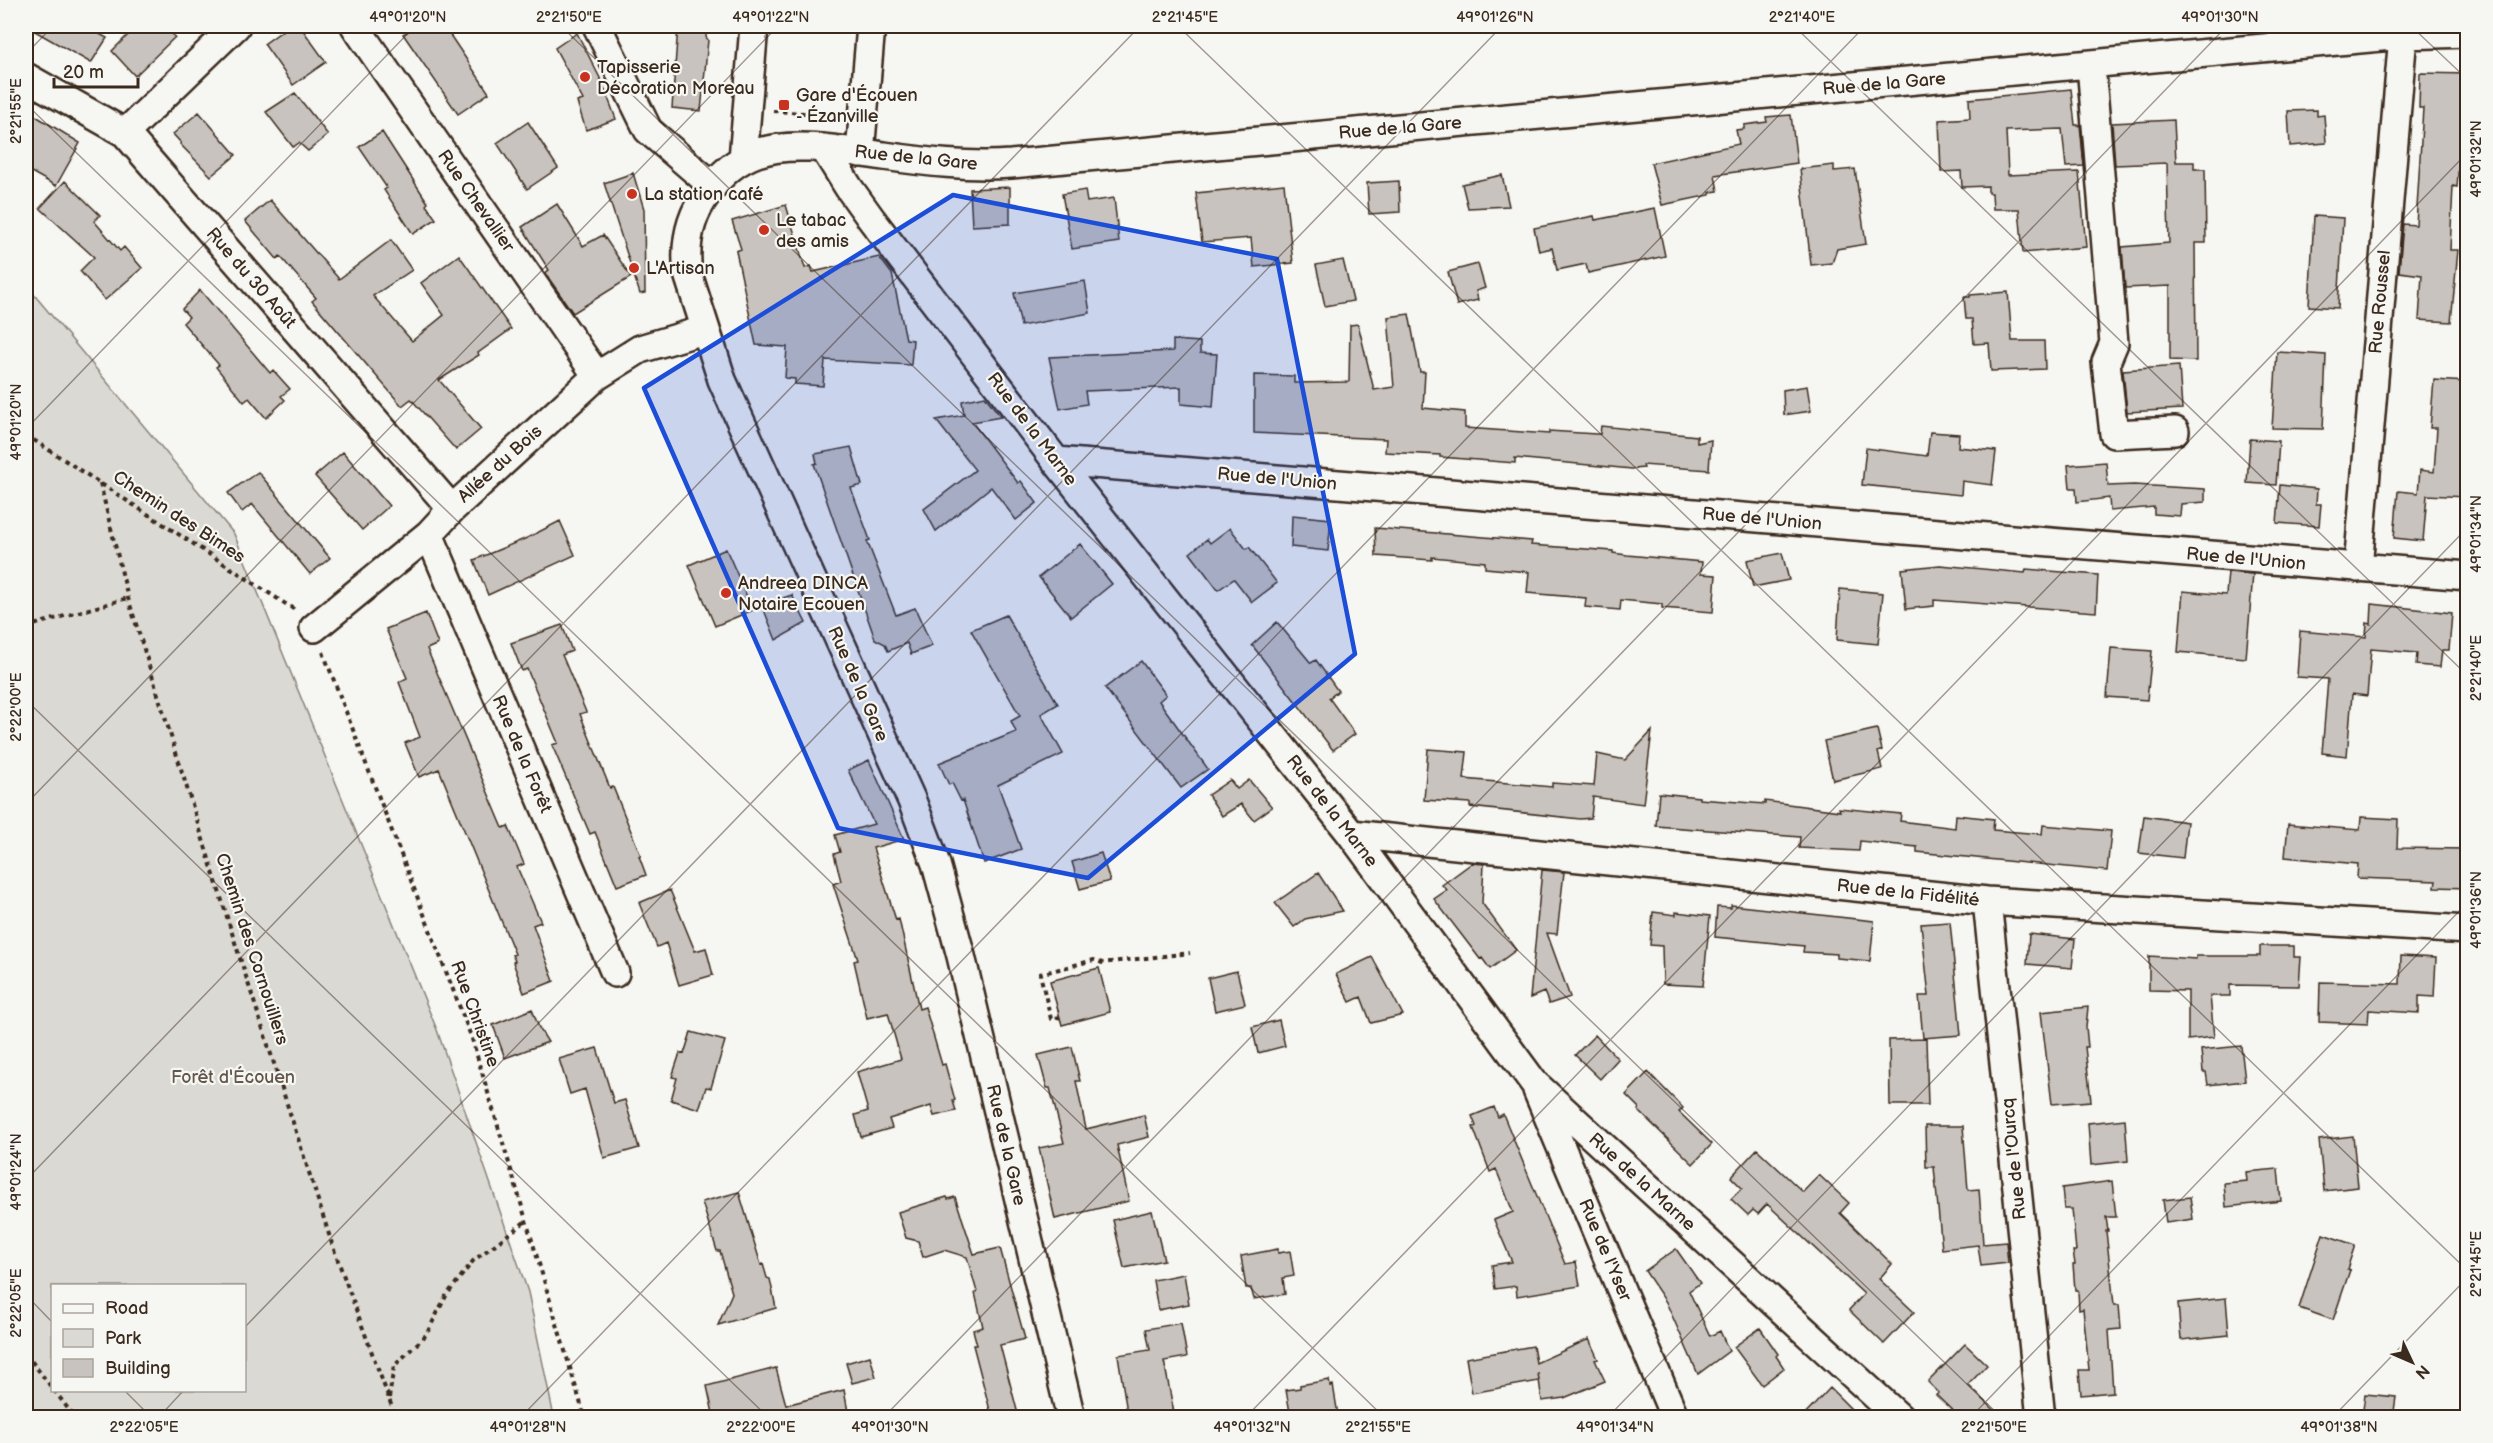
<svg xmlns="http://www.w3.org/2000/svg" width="2493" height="1443" font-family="'Balsamiq Sans',sans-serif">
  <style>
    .green { fill: #dad9d3; stroke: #8a8278; stroke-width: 1.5; fill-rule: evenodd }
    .building { fill: #c8c3be; stroke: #3b2a1e; stroke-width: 1.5 }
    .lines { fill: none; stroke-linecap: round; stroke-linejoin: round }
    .minor-casing { stroke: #3b2a1e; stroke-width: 32 }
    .path { stroke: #3b2a1e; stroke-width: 4; stroke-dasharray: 4.5 4.5; stroke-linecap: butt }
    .minor { stroke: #f6f6f2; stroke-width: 27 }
    .marked { fill: #1d4ed8; fill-opacity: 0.2; stroke: #1d4ed8; stroke-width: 4.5; stroke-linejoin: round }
    .ticks { fill: none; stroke: #3b2a1e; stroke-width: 1.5; stroke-opacity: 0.45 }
    .poi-dot { fill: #c8321e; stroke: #f6f6f2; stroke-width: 2 }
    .labels { text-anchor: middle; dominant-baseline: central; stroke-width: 4.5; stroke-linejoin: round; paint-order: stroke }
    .poi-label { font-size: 18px; fill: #3b2a1e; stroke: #f6f6f2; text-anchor: start }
    .street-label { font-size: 18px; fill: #3b2a1e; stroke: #f6f6f2 }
    .park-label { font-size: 18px; fill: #63564b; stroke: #f6f6f2 }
    .neatline { fill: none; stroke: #3b2a1e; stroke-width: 2 }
    .ticks-label { font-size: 15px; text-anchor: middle; fill: #3b2a1e }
  </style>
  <rect width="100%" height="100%" fill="#f6f6f2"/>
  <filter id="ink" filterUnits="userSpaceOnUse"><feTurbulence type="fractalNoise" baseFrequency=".0167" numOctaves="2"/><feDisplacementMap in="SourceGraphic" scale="12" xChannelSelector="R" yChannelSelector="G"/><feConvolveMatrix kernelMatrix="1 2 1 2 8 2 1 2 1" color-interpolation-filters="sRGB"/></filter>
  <g filter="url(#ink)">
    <path class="green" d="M26 285 234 534 437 1030 528 1292 554 1417H26ZM52 1286H244V1390H52Z"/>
    <path class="building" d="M26 26H85L107 38 91 63Z
      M137 26H165L175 37 135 76 112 51Z
      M289 26H300L326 62 293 85 264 44Z
      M417 26H444L489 93 458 114 403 34Z
      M678 26H707L706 37 708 40 701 111 672 108Z
      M577 33 602 82 616 119 586 130 577 102 583 100 555 48Z
      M2420 73 2468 74V135L2461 134 2457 187 2453 186 2450 250H2458L2451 322 2419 320 2422 275 2399 272 2403 224 2416 225 2423 108H2419Z
      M2071 89 2075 125H2080L2084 166 2066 167 2062 129 2006 131 2008 175 2079 172 2086 247 2023 253 2019 209H1993L1992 193H1988V186L1962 187 1961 171 1941 172 1939 120 1970 118 1969 99Z
      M295 93 328 135 308 151 299 143 293 147 266 112Z
      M26 110 80 143 56 186 26 169Z
      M2317 110V116L2324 115 2326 143 2290 146 2288 111Z
      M199 112 236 155 211 176 180 144 181 143 173 134Z
      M1791 115 1797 163 1715 175 1718 191 1710 192V195L1662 205 1651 163 1739 144 1736 130 1744 129V125L1767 122 1766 117Z
      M2174 120 2176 162H2194V169H2205L2206 243H2195L2196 361 2170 360V286L2125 288 2122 247 2169 243 2167 163 2115 165 2112 123Z
      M528 122 558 168 527 189 497 143Z
      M382 132 428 203 426 205 436 219 413 234 384 190 387 188 359 147Z
      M1834 165V171L1855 169 1866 244 1837 249 1832 263 1811 265 1800 169Z
      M633 173 644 209 645 293 640 294 604 183Z
      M1502 175 1509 206 1468 208 1462 184Z
      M65 181 100 215 94 221 120 251 124 247 142 268 105 300 80 271 94 257 40 208Z
      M1399 181 1400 212 1369 214 1367 183Z
      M1284 184 1293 263 1254 267 1251 238 1202 242 1196 193Z
      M1010 187V224L972 226 970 189Z
      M1085 190 1087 202 1114 198 1119 242 1072 249 1062 194Z
      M270 200 339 279 391 240 412 270 373 296 412 341 444 315 421 283 459 255 511 329 478 353 479 355 439 380 481 429 456 450 411 399 402 406 312 301 316 298 280 256 277 259 245 221Z
      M557 204 583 246 603 235 631 277 573 313 545 273 549 270 522 227Z
      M786 205 805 268 811 266 813 272 879 257 892 274 906 339 913 340 911 365 825 360 823 386 795 384V379L785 378 787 347 756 345 736 251 741 249 732 221Z
      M1655 208 1665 256 1588 273 1586 264 1557 270 1552 248 1539 251 1534 228 1594 216 1595 220Z
      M2314 216 2343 218 2338 308 2309 306Z
      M1343 260 1353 301 1325 306 1316 265Z
      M1478 264 1485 288 1476 291 1478 300 1457 305 1448 272Z
      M1085 281 1090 313 1021 326 1014 293Z
      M200 290 270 373 273 370 290 389 281 396 285 400 266 418 249 398 244 402 216 367 219 365 183 323 189 317 182 309Z
      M2008 292 2012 341H2044L2045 369 1991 371 1989 343 1974 344 1972 319H1966L1964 297H1970V295Z
      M1409 314 1420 372H1425L1423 408 1465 412V428L1549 434V431L1596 434H1600L1601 426 1697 436V443L1711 440 1709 470 1643 465 1644 468 1632 469 1515 458V463L1440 457V455L1385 452 1386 439 1254 433V375L1294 376V383L1349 382 1350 325 1358 324 1374 390 1394 387 1388 317Z
      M1173 340 1200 342V353L1217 354 1213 407 1181 404V387L1085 391 1087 404 1060 409 1049 357 1173 351Z
      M2277 352 2326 355 2323 429 2272 428Z
      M2179 366 2182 409 2127 412 2123 370Z
      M2434 380 2467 382 2462 441H2468L2466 497 2427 495 2423 541 2394 538 2398 491 2418 493 2420 470 2434 472 2437 428H2430Z
      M1807 386 1811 411 1784 415 1783 390Z
      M985 396 1001 417 972 422 1018 483 1021 481 1037 503 1016 520 991 487 936 531 924 509 975 470 936 420 964 415 962 401Z
      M1930 432 1959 434 1958 447 1996 451 1992 485 1962 481 1961 495 1862 485 1866 448 1927 456Z
      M2250 439 2279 441 2276 485 2247 483Z
      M851 447 862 485 851 488 870 540 867 541 896 615 915 608 932 646 911 654 907 643 888 651 885 644 875 639 814 464 817 463 815 454Z
      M343 452 389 506 362 530 315 476Z
      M2106 462 2108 486 2134 485 2205 489V502L2181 504 2180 516 2154 514V507L2110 511 2109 498 2077 502 2076 488H2070L2068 465Z
      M258 472 330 558 310 574 252 504 242 512 228 493Z
      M2280 485 2317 489 2316 504H2321L2319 526 2277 523Z
      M1292 515 1331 519 1328 551 1291 547Z
      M560 521 575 555 488 595 474 560 527 538Z
      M1230 528 1246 549 1249 547 1277 583 1252 602 1234 579 1218 590 1190 553 1207 539 1210 543Z
      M1375 528 1532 541 1531 545 1613 551V553L1627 555 1702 562 1701 574 1716 575 1713 612 1662 608V604L1621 600 1620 610 1585 607 1586 598 1527 593 1529 572 1485 568V562L1432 557V560L1376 556Z
      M1080 544 1112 584 1071 617 1039 577Z
      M726 549 753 610 715 626 689 565Z
      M1782 553 1789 580 1753 587 1747 560Z
      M1940 565 2025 573 2026 569 2098 575 2096 612 1934 600V606L1906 609 1902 569Z
      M2228 572 2253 574 2246 658 2178 652 2183 591 2226 595Z
      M1840 589 1883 593 1878 644 1837 640Z
      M792 595 806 623 776 640 762 605Z
      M2372 604 2452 613 2449 650H2442L2440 667 2416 665 2417 653 2371 649 2367 696 2352 694 2347 756 2322 753 2328 679 2297 677 2300 631 2366 637 2367 623 2371 624Z
      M426 613 438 644 427 649 503 828 508 826 524 864 517 867 541 922 533 925 554 981 524 993 513 962 515 961 512 955 515 954 439 769 419 777 405 743 420 737 399 682 407 678 386 629Z
      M1006 615 1058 704 1041 714 1063 754 998 785 1021 849 984 863 963 800 961 801 952 783 949 785 939 763 1016 732 1011 721 1020 716 971 630Z
      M1277 622 1311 663 1316 660 1338 691 1329 698 1355 734 1333 750 1252 645Z
      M562 625 572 651 562 655 586 712 580 714 610 788 613 787 641 856H639L646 875 617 886 595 832 590 834 552 745 558 743 527 669 522 671 511 643Z
      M2111 648 2152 651 2147 700 2107 697Z
      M1141 661 1166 695 1159 701 1208 769 1181 788 1105 688Z
      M1877 729 1882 750 1878 752 1882 769 1833 780 1824 741Z
      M1652 731 1643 804 1593 797 1591 818 1580 819 1470 807V803L1424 800 1428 749 1467 752 1464 779 1552 787V783L1594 786 1597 754 1625 760Z
      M869 760 904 839 873 848 896 920 899 919 919 1009 925 1007 942 1065 945 1064 955 1100 953 1101 956 1111 934 1116 931 1106 889 1119 892 1128 861 1137 855 1115 868 1111 857 1072 901 1059 888 1013 867 1018 854 961 858 960 833 884 841 881 834 854 840 852 835 835 874 824 848 770Z
      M1230 780 1237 789 1249 780 1272 807 1254 820 1241 804 1222 816 1208 795Z
      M1659 793 1699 797V799L1765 804V801L1840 811 1839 808 1901 814 1900 821 1955 828 1956 815 1994 819 1993 830 2042 834 2043 825 2111 831 2107 871 1917 852V847L1860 841 1859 851 1799 848 1800 837 1656 826Z
      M2144 816 2187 822 2183 858 2139 853Z
      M2361 817 2398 819 2397 848 2468 849V888L2435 887 2436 881 2357 878 2358 864 2285 857 2288 824 2360 830Z
      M1101 853 1110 881 1080 889 1072 862Z
      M1472 863 1484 864 1482 903 1516 950 1490 969 1482 958 1480 959 1434 899 1447 890 1442 885Z
      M1542 870 1564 872 1557 934 1547 933 1570 997 1549 1004 1544 992 1530 998Z
      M1318 873 1343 911 1305 919 1294 927 1275 903Z
      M670 890 695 951 706 948 713 975 679 985 666 943 657 947 639 903Z
      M1731 905 1874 921 1870 961 1837 958V954L1803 952 1804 946 1715 937 1717 907 1731 908Z
      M1653 912 1676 915V912L1710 916 1703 986 1663 984 1662 946 1650 945Z
      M1950 922 1961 1035 1923 1038 1919 996H1929L1921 924Z
      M2029 934 2075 939 2072 968 2027 964Z
      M2260 946H2294V957H2301L2299 986 2230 985V996H2210L2214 1037 2188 1040V991L2149 990V956L2196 959V956H2260Z
      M2401 956 2436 958 2434 997 2419 996V1013L2369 1010 2368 1024 2319 1022 2320 982 2400 984Z
      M1372 957 1403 1015 1371 1023 1361 997 1350 1002 1336 974Z
      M1099 968 1110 1012 1062 1025 1050 981Z
      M1237 971 1245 1004 1215 1011 1208 978Z
      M2088 1007 2086 1027 2088 1047H2085L2091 1101 2052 1104 2041 1012Z
      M532 1009 539 1028 548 1042 505 1058 493 1025Z
      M1279 1020 1285 1046 1258 1053 1252 1027Z
      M691 1032 725 1041 711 1088 706 1087 699 1109 671 1100 677 1078 672 1077 680 1053 684 1054Z
      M1595 1035 1618 1059 1600 1079 1575 1055Z
      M1926 1039 1928 1105H1890L1889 1040Z
      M2241 1046 2245 1081 2208 1085 2206 1072H2203L2201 1050Z
      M1072 1047 1080 1081H1076L1086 1129 1144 1115 1149 1137 1117 1145 1129 1201 1055 1219 1039 1148 1064 1143 1050 1088H1047L1038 1055Z
      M597 1048 614 1103 625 1100 639 1148 604 1158 585 1089 570 1094 559 1059Z
      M1648 1072 1683 1108 1679 1112 1712 1144 1693 1164 1638 1110 1639 1108 1626 1095Z
      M1494 1107 1498 1117 1503 1114 1565 1264 1576 1262 1580 1286 1517 1296 1516 1286 1495 1289 1492 1265 1512 1262 1494 1220 1513 1212 1496 1169 1490 1172 1473 1127 1476 1126 1472 1116Z
      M2125 1119 2128 1161 2091 1165 2088 1123Z
      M1925 1126H1963L1968 1190 1979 1189 1983 1244 2006 1242 2008 1263 1981 1266 1978 1245 1942 1249 1934 1167H1926Z
      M2353 1136 2358 1187 2324 1191 2319 1140Z
      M1757 1149 1803 1192 1819 1175 1849 1203 1840 1213 1892 1264 1879 1279 1914 1312 1884 1344 1849 1310 1864 1294 1767 1204 1758 1214 1753 1210 1748 1215 1731 1199 1742 1188 1731 1177Z
      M2278 1169 2281 1201 2226 1207 2224 1183 2247 1181 2246 1172Z
      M2112 1181 2116 1217H2106L2108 1231H2106L2114 1305H2119L2121 1329 2109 1330 2113 1392 2081 1395 2079 1370H2089L2083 1309 2079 1310 2078 1290H2075L2073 1264H2075L2073 1251H2076L2072 1209H2064L2062 1188Z
      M739 1192 761 1265 763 1264 767 1278 770 1279 776 1308 718 1325 732 1293 720 1251H717L702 1202Z
      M947 1197 948 1199 955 1197 974 1254 1000 1248 1025 1339 1000 1345 1019 1418H992L973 1345H977L973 1330 983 1327 975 1293 977 1292 967 1257 944 1250 923 1257 918 1241 906 1238 898 1212Z
      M2190 1197 2193 1219 2166 1223 2163 1200Z
      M1152 1211 1164 1260 1124 1268 1113 1220Z
      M2323 1234 2355 1245 2347 1269 2350 1270 2333 1320 2299 1308Z
      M1278 1249V1253L1290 1251 1294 1276 1283 1278 1285 1294 1254 1299 1251 1288H1246L1241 1256Z
      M1676 1249 1700 1283 1689 1291 1710 1336 1720 1331 1729 1351 1698 1374 1666 1302 1645 1271Z
      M1184 1274 1189 1304 1158 1310 1153 1280Z
      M2226 1298 2229 1335 2181 1340 2178 1303Z
      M1181 1323 1187 1357 1164 1361 1175 1418H1128L1118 1355 1150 1350 1146 1329Z
      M1760 1328 1778 1354 1776 1356 1784 1368 1762 1385 1734 1347Z
      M1589 1339 1598 1359 1595 1360 1605 1381 1564 1398 1542 1401 1538 1373 1539 1381 1472 1393 1466 1358 1533 1346 1536 1363Z
      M1965 1344 1987 1365 1968 1385 2003 1418H1960L1936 1395 1939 1393 1928 1382Z
      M870 1356 876 1377 852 1383 846 1363Z
      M776 1368 786 1405 844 1390 848 1412 826 1418H714L707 1386Z
      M1329 1380 1330 1386 1333 1385 1338 1415 1291 1418 1286 1390 1300 1388V1385Z
      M1830 1388 1860 1418H1802Z
      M2365 1394 2396 1397 2393 1418H2362Z"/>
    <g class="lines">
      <defs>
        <path id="minor" d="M355 26 597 376
          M597 26 648 130 713 186
          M2091 65 2114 343 2106 362 2114 434 2175 431
          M26 77 125 133 452 509
          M125 133 236 26
          M824 148 849 188 872 220 1056 461 1351 834 1534 1083 1900 1418
          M860 153 871 26
          M743 159 754 26
          M1056 461 2468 576
          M429 534 615 973
          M2358 568 2403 35
          M314 628 429 534 452 509 597 376 640 349 704 330
          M1351 834 1987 901 2468 930
          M1987 901 2041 1418
          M1537 1090 1675 1418
          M1071 1418 961 956 936 864 912 801 722 380 688 274C684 244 689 217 708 192 720 175 737 160 757 153 794 140 846 151 884 156 926 162 968 167 1011 164L2403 35 2468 33"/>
      </defs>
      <use href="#minor" class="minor-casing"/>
      <path class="path" d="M773 111 837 115
        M26 435 295 610
        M100 483 128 598 232 933 333 1247 396 1418
        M26 627 128 598
        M323 652 472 1039 585 1418
        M1060 1017 1051 1019 1040 974 1094 960 1102 963 1190 953
        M26 1354 52 1388
        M54 1390 75 1418
        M389 1398 394 1366 426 1335 446 1296 473 1261 526 1221"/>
      <use href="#minor" class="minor"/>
    </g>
  </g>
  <path class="marked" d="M953 195 1277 259 1355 654 1088 878 838 828 644 388Z"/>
  <path class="ticks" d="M561 26 2002 1418M1178 26 2468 1271M1794 26 2468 676M2411 26 2468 80M26 54 53 26M26 104 1385 1418M26 429 415 26M26 700 769 1418M26 804 778 26M26 1180 1140 26M26 1295 52 1322M244 1328 1502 26M124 1390 152 1418M158 1418 184 1390M520 1418 1865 26M883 1418 2227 26M1245 1418 2468 152M1607 1418 2468 527M1970 1418 2468 902M2332 1418 2468 1277"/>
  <g class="poi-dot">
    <circle cx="585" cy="77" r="6"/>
    <rect x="778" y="99" width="12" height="12" rx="3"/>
    <circle cx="632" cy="194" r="6"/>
    <circle cx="764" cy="230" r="6"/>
    <circle cx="634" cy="268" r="6"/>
    <circle cx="726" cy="593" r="6"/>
  </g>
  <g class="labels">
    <g class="poi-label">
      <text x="597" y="67">Tapisserie<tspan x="597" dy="21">Décoration Moreau</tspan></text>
      <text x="796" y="95">Gare d'Écouen<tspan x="796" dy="21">- Ézanville</tspan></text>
      <text x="644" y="194">La station café</text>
      <text x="776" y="220">Le tabac<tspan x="776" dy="21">des amis</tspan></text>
      <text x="646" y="268">L'Artisan</text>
      <text x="738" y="583">Andreea DINCA<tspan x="738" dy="21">Notaire Ecouen</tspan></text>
    </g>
    <g class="street-label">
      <text transform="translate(1884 84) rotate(-5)">Rue de la Gare</text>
      <text transform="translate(1400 128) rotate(-5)">Rue de la Gare</text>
      <text transform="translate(916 158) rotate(6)">Rue de la Gare</text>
      <text transform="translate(476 201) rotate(55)">Rue Chevallier</text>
      <text transform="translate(251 278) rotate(49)">Rue du 30 Août</text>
      <text transform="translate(2380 302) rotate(-85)">Rue Roussel</text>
      <text transform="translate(1032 429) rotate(53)">Rue de la Marne</text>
      <text transform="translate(500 464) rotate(-42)">Allée du Bois</text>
      <text transform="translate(1277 479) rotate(5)">Rue de l'Union</text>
      <text transform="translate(179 517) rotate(33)">Chemin des Bimes</text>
      <text transform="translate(1762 519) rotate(5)">Rue de l'Union</text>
      <text transform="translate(2246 559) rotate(5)">Rue de l'Union</text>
      <text transform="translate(858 684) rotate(66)">Rue de la Gare</text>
      <text transform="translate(522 754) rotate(67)">Rue de la Forêt</text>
      <text transform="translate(1332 811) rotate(52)">Rue de la Marne</text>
      <text transform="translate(1908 893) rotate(6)">Rue de la Fidélité</text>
      <text transform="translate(252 949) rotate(72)">Chemin des Cornouillers</text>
      <text transform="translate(475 1014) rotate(70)">Rue Christine</text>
      <text transform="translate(1006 1145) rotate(77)">Rue de la Gare</text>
      <text transform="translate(2014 1159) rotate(-96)">Rue de l'Ourcq</text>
      <text transform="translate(1642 1182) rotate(42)">Rue de la Marne</text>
      <text transform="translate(1605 1250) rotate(67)">Rue de l'Yser</text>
    </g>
    <g class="park-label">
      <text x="233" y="1077">Forêt d'Écouen</text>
    </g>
  </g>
  <rect width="2493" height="1443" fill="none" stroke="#f6f6f2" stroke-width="66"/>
  <rect x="51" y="1284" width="195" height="108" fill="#f6f6f2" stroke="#aba49d" stroke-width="1.5"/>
  <rect x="63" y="1304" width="30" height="9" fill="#f6f6f2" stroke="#aba49d" stroke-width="1.5"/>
  <text x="105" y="1314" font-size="18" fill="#3b2a1e">Road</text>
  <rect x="63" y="1329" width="30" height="18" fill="#dad9d3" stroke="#aba49d" stroke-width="1.5"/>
  <text x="105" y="1344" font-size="18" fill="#3b2a1e">Park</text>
  <rect x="63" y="1359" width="30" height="18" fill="#c8c3be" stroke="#aba49d" stroke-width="1.5"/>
  <text x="105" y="1374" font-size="18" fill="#3b2a1e">Building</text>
  <g transform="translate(2412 1362) rotate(134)" stroke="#f6f6f2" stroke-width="4.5" paint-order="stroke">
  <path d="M0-4.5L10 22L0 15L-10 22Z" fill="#3b2a1e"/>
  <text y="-9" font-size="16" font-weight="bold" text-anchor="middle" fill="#3b2a1e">N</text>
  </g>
  <path d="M54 78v9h84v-9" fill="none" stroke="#3b2a1e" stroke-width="3"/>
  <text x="63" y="78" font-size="18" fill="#3b2a1e" stroke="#f6f6f2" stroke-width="4.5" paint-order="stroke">20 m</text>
  <rect x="33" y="33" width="2427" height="1377" class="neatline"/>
  <g class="ticks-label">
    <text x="408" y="22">49°01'20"N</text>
    <text x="569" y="22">2°21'50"E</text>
    <text x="771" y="22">49°01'22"N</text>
    <text x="1185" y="22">2°21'45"E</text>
    <text x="1495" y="22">49°01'26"N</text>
    <text x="1802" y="22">2°21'40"E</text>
    <text x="2220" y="22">49°01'30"N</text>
    <text transform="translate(16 111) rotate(-90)" y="5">2°21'55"E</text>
    <text transform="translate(2476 159) rotate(-90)" y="5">49°01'32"N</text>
    <text transform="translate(16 422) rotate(-90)" y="5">49°01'20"N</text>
    <text transform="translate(2476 534) rotate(-90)" y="5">49°01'34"N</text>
    <text transform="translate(2476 668) rotate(-90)" y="5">2°21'40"E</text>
    <text transform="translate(16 707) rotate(-90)" y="5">2°22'00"E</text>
    <text transform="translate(2476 910) rotate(-90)" y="5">49°01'36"N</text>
    <text transform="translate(16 1172) rotate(-90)" y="5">49°01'24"N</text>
    <text transform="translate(2476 1264) rotate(-90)" y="5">2°21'45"E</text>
    <text transform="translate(16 1303) rotate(-90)" y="5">2°22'05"E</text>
    <text x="144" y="1432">2°22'05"E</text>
    <text x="528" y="1432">49°01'28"N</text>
    <text x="761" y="1432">2°22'00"E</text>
    <text x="890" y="1432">49°01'30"N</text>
    <text x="1252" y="1432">49°01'32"N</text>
    <text x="1378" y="1432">2°21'55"E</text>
    <text x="1615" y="1432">49°01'34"N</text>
    <text x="1994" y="1432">2°21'50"E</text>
    <text x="2339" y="1432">49°01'38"N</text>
  </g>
</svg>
